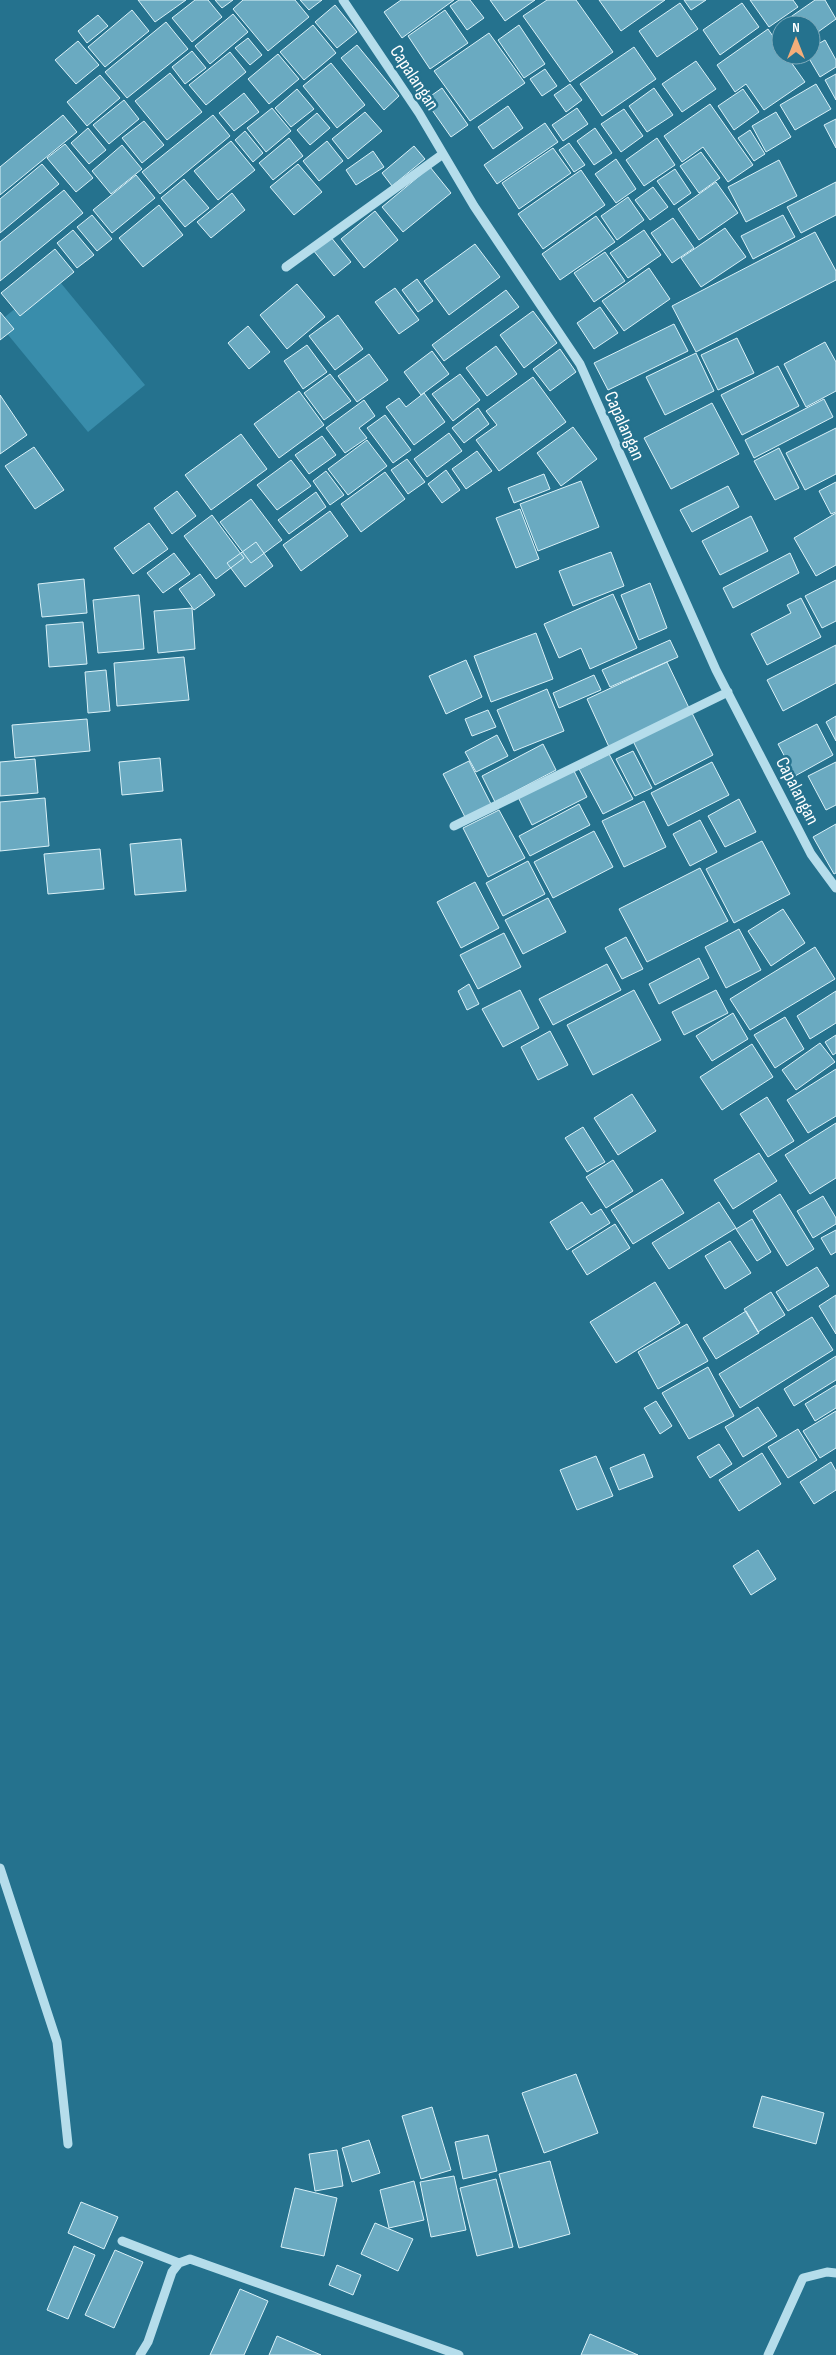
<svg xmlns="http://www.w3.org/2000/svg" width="836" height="2355" font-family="'Sofia Sans Condensed',sans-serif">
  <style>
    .green { fill: #398dab }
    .building { fill: #6aaac1; stroke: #daf1f8 }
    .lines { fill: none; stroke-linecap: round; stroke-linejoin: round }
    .minor { stroke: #b5ddeb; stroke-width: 9 }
    .labels { text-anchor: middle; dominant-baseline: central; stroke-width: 5; stroke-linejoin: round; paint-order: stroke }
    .street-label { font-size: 19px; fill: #fff; stroke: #25728e }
  </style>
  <rect width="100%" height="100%" fill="#25728e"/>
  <path class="green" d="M55 276 145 385 88 432 0 325V321Z"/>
  <path class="building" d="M138 0H186L155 22Z
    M195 0H208L222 17 192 42 172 18Z
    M215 0H233L222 8Z
    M243 0H295L309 17 268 51 233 9Z
    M300 0H322L309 10Z
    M401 0H454L402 38 384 12Z
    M459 0H470L484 18 467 30 450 6Z
    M490 0H535L505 21Z
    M547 0H576L613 52 570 82 523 16Z
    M599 0H665L621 31Z
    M684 0H706L691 10Z
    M750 0H793L798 7 769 27Z
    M815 0H825L836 19 811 37V25H781V27L779 25Z
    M680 3 698 29 657 57 639 31Z
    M742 3 759 27 720 55 703 30Z
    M335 5 357 32 337 48 315 22Z
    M132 10 149 31 105 67 88 47Z
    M445 10 468 43 430 69 408 36Z
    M233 14 248 32 210 64 195 46Z
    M98 15 108 26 87 43 78 31Z
    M166 22 188 49 127 98 105 72Z
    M313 25 336 53 304 80 280 52Z
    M519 25 545 64 524 78 498 40Z
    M768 29 781 48V55H786L805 82 764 110 746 84 735 92 717 65Z
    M489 33 525 83 470 121 434 71Z
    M248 38 262 55 250 65 235 48Z
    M825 40 836 60V67L820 77 807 55H811V48Z
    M78 41 99 65 76 84 55 60Z
    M357 45 399 96 384 110 341 58Z
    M634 47 656 79 602 116 580 84Z
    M192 51 206 68 185 84 172 67Z
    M230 52 246 72 206 105 189 85Z
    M278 54 299 79 269 104 248 79Z
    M696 61 716 89 682 112 662 84Z
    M331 63 365 105 337 128 303 86Z
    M545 69 557 86 542 96 530 79Z
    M170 73 202 112 167 140 135 101Z
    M836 74V100L825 80Z
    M100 75 120 98 87 126 67 102Z
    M570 84 582 100 566 112 554 95Z
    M816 84 831 109 795 130 780 105Z
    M442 88 468 125 451 137 425 100Z
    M654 88 673 115 647 132 629 106Z
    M297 89 314 109 291 127 275 108Z
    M743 89 759 112 734 130 718 106Z
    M244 93 259 112 234 131 219 113Z
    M124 100 139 119 109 144 93 125Z
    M710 104 753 165 728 182 703 147 682 162 664 136Z
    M508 106 523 128 493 149 478 127Z
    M272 108 291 131 266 152 247 128Z
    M577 108 588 124 563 141 552 125Z
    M624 109 643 136 621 152 601 124Z
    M365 112 382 131 348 159 332 139Z
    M776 112 791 137 766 152 752 126Z
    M317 113 330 128 310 145 297 130Z
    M63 115 77 132 0 195V167Z
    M213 115 230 136 160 194 142 172Z
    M836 119V148L824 125Z
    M144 121 164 145 142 163 122 138Z
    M545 123 558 142 497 184 484 165Z
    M88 128 106 150 89 164 71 143Z
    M595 128 612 153 594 165 577 141Z
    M750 130 765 154 754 161 738 138Z
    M245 131 263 153 253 162 235 140Z
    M289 138 303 156 273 180 259 163Z
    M657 138 675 165 644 186 626 160Z
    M231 141 255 170 218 200 194 171Z
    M327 141 343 161 319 181 303 161Z
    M569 143 585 165 574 172 559 150Z
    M65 144 93 178 76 192 47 158Z
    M122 145 142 169 111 194 92 171Z
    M414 146 425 159 392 186 382 173Z
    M553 148 571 173 519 209 502 183Z
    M373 151 384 167 356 185 346 170Z
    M701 152 720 178 699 193 680 166Z
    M616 159 636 189 616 203 595 174Z
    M779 160 797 196 746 222 728 187Z
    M42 164 59 184 0 233V199Z
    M298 164 322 192 294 215 270 187Z
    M430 167 451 193 403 232 382 207Z
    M675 169 691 193 674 205 657 181Z
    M581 170 605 205 543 249 518 214Z
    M136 175 155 198 112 233 93 210Z
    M184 179 209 208 185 227 161 198Z
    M716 182 738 213 699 240 678 209Z
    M836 182V215L801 233 787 207Z
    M653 187 668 207 650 220 635 200Z
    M64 190 83 213 0 281V242Z
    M232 193 245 210 211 238 197 222Z
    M628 197 644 220 617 240 601 216Z
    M159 205 183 235 143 267 119 238Z
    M375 211 398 240 364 268 341 239Z
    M92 215 112 239 97 251 77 227Z
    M783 215 795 237 753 259 741 236Z
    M596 216 615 242 560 280 542 254Z
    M673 218 694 248 672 263 651 233Z
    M725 228 746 257 701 287 681 258Z
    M73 230 94 255 77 268 57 243Z
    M644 230 661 255 628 278 610 253Z
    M815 232 836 271V280L696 352 672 306Z
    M330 236 351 262 334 276 313 250Z
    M475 244 500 277 449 315 424 281Z
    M55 249 74 272 20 316 1 293Z
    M605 252 625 281 594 302 574 273Z
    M649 268 670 299 624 331 602 301Z
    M417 279 433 301 418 312 402 290Z
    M297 284 325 317 287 349 260 315Z
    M395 288 419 320 399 334 375 302Z
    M506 290 519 307 444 361 432 345Z
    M600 307 618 333 594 349 577 323Z
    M533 311 557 343 524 368 500 335Z
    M0 312 14 329 0 340Z
    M338 315 363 349 335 370 309 336Z
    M674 324 688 351 608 390 594 363Z
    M248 326 270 352 249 369 228 343Z
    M737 338 754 373 718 390 701 355Z
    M825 342 836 362V391L806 407 784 364Z
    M307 345 327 372 303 389 284 361Z
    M496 346 517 374 487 396 466 368Z
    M560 349 576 372 550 391 533 369Z
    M432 351 449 374 421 395 404 372Z
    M696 353 714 391 665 415 646 377Z
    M369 354 388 380 357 402 338 376Z
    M778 366 799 406 742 435 721 395Z
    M330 374 351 401 324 420 304 393Z
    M460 374 480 400 453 421 432 394Z
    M533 377 566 422 499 471 476 440 497 425 486 411Z
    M299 391 324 425 279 458 254 424Z
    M424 393 445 422 414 445 386 407 399 398 406 407Z
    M0 395 27 435 0 454Z
    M824 399 833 417 754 458 745 440Z
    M364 400 375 416 359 428 367 438 345 453 326 428Z
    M712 403 739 454 671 489 644 438Z
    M478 408 489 424 464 443 452 428Z
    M385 415 411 450 393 463 367 428Z
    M573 427 597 459 561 486 537 453Z
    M836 428V474L805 490 786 453Z
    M449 433 462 451 427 477 414 459Z
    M241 434 267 469 211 510 185 475Z
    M322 436 336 455 309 474 295 455Z
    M367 440 387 466 348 495 328 469Z
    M34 447 64 490 35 509 5 466Z
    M779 448 799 488 775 500 754 461Z
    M477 451 492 471 466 489 452 469Z
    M407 459 425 482 408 494 391 470Z
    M291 460 311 486 277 510 257 485Z
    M446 470 460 490 442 503 428 484Z
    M326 471 344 495 330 505 313 481Z
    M385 472 405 499 361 532 341 504Z
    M544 474 550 489 514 503 508 488Z
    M581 481 599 527 538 551 520 504Z
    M836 482V512L831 514 819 491Z
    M728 486 739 507 692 532 680 510Z
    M177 491 196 516 172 534 154 508Z
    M316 492 326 507 289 534 278 520Z
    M251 499 282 540 251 563 220 522Z
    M520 509 539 559 516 568 496 518Z
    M330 511 348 536 301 571 283 545Z
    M836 513V565L816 576 794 538Z
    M212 515 244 558 216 579 184 536Z
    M751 516 768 551 720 575 702 541Z
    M149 523 168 549 133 574 114 548Z
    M256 542 273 566 245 587 227 563Z
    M611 552 624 586 573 606 559 571Z
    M174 553 190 574 163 593 147 573Z
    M790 553 799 573 733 608 723 588Z
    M200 574 215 595 194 610 179 589Z
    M84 579 87 613 42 617 38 584Z
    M836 580V621L822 628 805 596Z
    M650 583 667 628 639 640 621 595Z
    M613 594 637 648 590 669 581 648 559 658 544 624Z
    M139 595 144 649 98 653 93 600Z
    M801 598 821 637 767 665 751 634 791 613 787 605Z
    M192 608 195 649 158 653 154 611Z
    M83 622 87 664 49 667 46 625Z
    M536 633 553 679 491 702 474 656Z
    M670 640 678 657 610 687 602 670Z
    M836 645V683L783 711 767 680Z
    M184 657 189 700 117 706 114 663Z
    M466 660 482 697 446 714 429 676Z
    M667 662 689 708 609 747 587 699Z
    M106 670 110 711 88 713 85 672Z
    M594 675 601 690 559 708 553 693Z
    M547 689 564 731 514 751 497 710Z
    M488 710 496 727 472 736 465 719Z
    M691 711 713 755 655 785 633 741Z
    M836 716V741L826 722Z
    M87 719 90 751 15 758 12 725Z
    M817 724 833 755 795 776 778 744Z
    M497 735 508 756 476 772 465 752Z
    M543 744 556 770 495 802 482 776Z
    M633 751 652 788 635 796 616 759Z
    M609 754 633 799 603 814 579 769Z
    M160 758 163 791 122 795 119 762Z
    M35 759 38 793 0 796V762Z
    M469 761 492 806 466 819 443 774Z
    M712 762 729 795 668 826 651 793Z
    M836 762V805L826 810 808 776Z
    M572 767 587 797 532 825 517 795Z
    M45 798 49 846 0 851V802Z
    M739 799 756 832 725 847 708 816Z
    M644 801 666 847 624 867 602 821Z
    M579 804 590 825 530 856 519 836Z
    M499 810 525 858 488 877 463 828Z
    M700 820 717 852 690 866 673 834Z
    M836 824V873L834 874 813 837Z
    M594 831 613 867 553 898 534 862Z
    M181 839 186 891 135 895 130 844Z
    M762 841 790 894 734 923 706 869Z
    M100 849 104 889 48 894 44 854Z
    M528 861 545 894 503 916 486 883Z
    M700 868 728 921 647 962 619 909Z
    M475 882 499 928 461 948 437 902Z
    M548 898 566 932 523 954 505 920Z
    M783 909 805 943 771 966 748 931Z
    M739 929 761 970 726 988 705 947Z
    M504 933 521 967 478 989 460 955Z
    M626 937 643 969 622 979 605 948Z
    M815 947 835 979 750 1030 730 999Z
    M699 958 709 978 659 1004 649 984Z
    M607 964 621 990 553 1025 539 999Z
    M469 984 479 1004 467 1010 458 991Z
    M520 990 539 1028 503 1047 482 1009Z
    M634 990 661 1040 593 1075 567 1025Z
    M716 990 728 1013 684 1035 672 1012Z
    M836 991V1023L810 1039 797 1016Z
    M733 1013 748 1039 712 1061 696 1036Z
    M785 1017 804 1049 775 1068 754 1035Z
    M550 1031 568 1065 538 1080 521 1047Z
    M836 1035V1053L833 1055 825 1042Z
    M820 1043 835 1062 796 1090 782 1070Z
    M752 1044 773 1077 722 1110 700 1077Z
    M836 1069V1116L808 1133 787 1100Z
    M632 1094 656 1131 618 1155 594 1118Z
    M767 1097 794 1141 768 1157 740 1114Z
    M836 1123V1178L810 1194 785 1155Z
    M583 1127 605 1162 587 1172 565 1138Z
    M759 1153 777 1181 733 1209 714 1180Z
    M613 1160 633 1191 606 1208 586 1177Z
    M662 1179 684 1213 633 1244 611 1210Z
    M780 1194 814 1249 787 1266 753 1211Z
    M823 1196 836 1218V1224L813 1238 797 1211Z
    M582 1202 591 1215 601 1209 610 1223 567 1250 550 1222Z
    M719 1202 736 1228 669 1269 652 1243Z
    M752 1219 771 1252 757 1261 736 1229Z
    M615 1224 630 1248 587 1275 572 1251Z
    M836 1230V1252L831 1255 821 1238Z
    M730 1241 751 1273 725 1289 705 1256Z
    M817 1267 829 1286 788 1311 776 1292Z
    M655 1282 680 1323 616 1363 590 1322Z
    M771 1292 785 1315 758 1332 744 1309Z
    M836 1295V1334L819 1306Z
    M746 1311 759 1333 716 1359 703 1338Z
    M812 1317 833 1350 740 1408 719 1374Z
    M687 1324 708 1361 658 1389 638 1352Z
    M836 1356V1380L794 1406 784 1389Z
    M708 1367 734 1416 689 1439 662 1393Z
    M836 1385V1408L815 1421 805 1404Z
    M656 1401 672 1426 660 1434 644 1408Z
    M758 1407 777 1436 743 1457 725 1427Z
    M836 1411V1448L820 1458 803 1431Z
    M798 1429 817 1460 788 1478 768 1447Z
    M719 1444 732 1464 710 1478 697 1457Z
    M762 1453 781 1484 739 1511 719 1480Z
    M644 1454 653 1477 619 1490 610 1468Z
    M596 1456 613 1496 577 1510 560 1470Z
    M831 1462 836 1471V1490L814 1504 800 1482Z
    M758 1550 776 1579 751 1595 733 1566Z
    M576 2074 598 2133 544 2153 522 2093Z
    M762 2096 824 2113 816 2144 753 2127Z
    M432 2107 451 2170 421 2179 402 2116Z
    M488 2135 497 2171 463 2179 455 2142Z
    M369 2140 380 2173 352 2182 342 2148Z
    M337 2150 343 2186 315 2191 309 2154Z
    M550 2161 570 2234 519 2248 499 2174Z
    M454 2176 466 2230 431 2237 420 2182Z
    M496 2179 513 2247 477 2256 460 2188Z
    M414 2181 424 2220 389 2228 380 2190Z
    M295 2188 337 2198 324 2256 281 2247Z
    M81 2202 118 2217 104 2249 68 2233Z
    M375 2223 413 2239 398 2271 361 2254Z
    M74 2246 95 2255 68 2319 47 2310Z
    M115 2250 143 2262 114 2328 85 2315Z
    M337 2265 361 2275 353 2295 329 2285Z
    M240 2289 268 2301 244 2355H210Z
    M590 2334 638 2355H581Z
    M277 2336 321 2355H269Z"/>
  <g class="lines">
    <path class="minor" d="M343 0 419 113 474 206 580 364 716 670 811 854 836 888
      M286 267 443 154
      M454 826 728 692
      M0 1868 57 2042 68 2144
      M122 2241 179 2263
      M140 2355 148 2342 172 2272 179 2263 190 2259 459 2355
      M768 2355 803 2278 827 2272 836 2273"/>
  </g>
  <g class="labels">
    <g class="street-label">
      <text transform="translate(414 78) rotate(57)">Capalangan</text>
      <text transform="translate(624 426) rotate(66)">Capalangan</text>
      <text transform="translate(797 791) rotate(63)">Capalangan</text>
    </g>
  </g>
  <g transform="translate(796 40)"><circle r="24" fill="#25728e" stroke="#7caabb"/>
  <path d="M0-4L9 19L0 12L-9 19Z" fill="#f5ae7a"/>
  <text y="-8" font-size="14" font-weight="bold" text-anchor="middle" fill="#ffffff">N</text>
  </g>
</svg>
